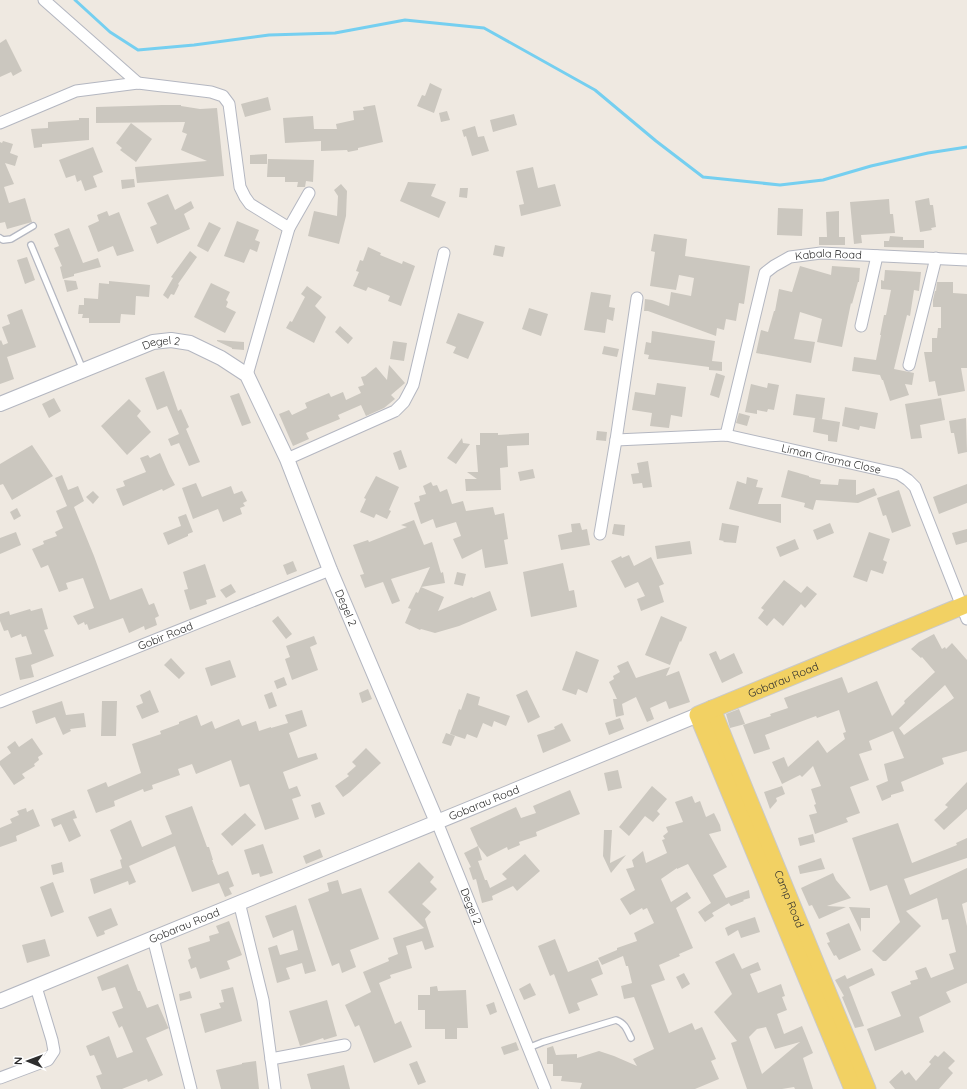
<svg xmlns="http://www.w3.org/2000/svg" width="967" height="1089" font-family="Quicksand,sans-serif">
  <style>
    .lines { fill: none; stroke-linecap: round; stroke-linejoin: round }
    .stream { stroke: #75cff0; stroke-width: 3 }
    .building { fill: #cbc7bf; fill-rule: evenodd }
    .service-casing { stroke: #b4b7c1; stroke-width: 8 }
    .minor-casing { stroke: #b4b7c1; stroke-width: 13 }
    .tertiary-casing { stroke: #b4b7c1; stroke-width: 16 }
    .primary-casing { stroke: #c9c9c9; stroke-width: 19 }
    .service { stroke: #fff; stroke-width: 5.5 }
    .minor { stroke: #fff; stroke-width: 11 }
    .tertiary { stroke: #fff; stroke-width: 14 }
    .primary { stroke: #f2d163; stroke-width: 17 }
    .labels { text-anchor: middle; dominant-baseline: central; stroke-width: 3.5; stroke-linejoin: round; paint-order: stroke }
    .street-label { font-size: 11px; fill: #2e2e2e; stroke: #fff }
  </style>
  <rect width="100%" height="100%" fill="#efe9e1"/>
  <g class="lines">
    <path class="stream" d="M75 0 110 32 138 50 194 45 269 35 335 33 405 20 484 28 595 90 656 141 703 177 780 185 823 180 871 166 928 153 967 147"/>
  </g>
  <path class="building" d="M6 39 22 71 13 76 11 72 0 77V43Z
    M430 83 442 89 434 113 417 106 422 95 425 96Z
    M268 97 271 110 245 117 241 104Z
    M162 105H181V106L200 109 217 108 224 176 137 183 135 167 207 161 181 150 187 134 182 132 185 122 96 123V107Z
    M375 105 383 142 358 148V150L348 152 347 150 321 151V141L285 143 283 118 313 116 314 129H337L336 124 354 120 353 111 364 110 363 107Z
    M447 111 450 120 441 122 439 113Z
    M514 114 517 125 493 132 490 120Z
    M79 118H89V140L42 144V147L34 148 31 129 48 128V122L79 120Z
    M131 123 152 139 136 162 120 150 122 148 116 143Z
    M475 126 478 137 484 136 489 151 472 156 466 136 464 137 462 130Z
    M3 141 13 144 10 153 18 156 15 166 5 163 14 184 4 187 9 203 25 198 32 222 7 229 5 222 0 223V142L2 143Z
    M93 147 103 172 93 176 97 187 85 191 81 180 77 182 75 175 66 178 59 160Z
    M267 154V164H250V155Z
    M268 159 314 160 313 182 306 181 305 187H297L298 182H285V177H267Z
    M533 167 538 188 555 184 561 206 521 216 519 205 524 204 516 171Z
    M134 179 135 187 122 189 121 180Z
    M408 182 436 184 431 196 446 202 439 218 400 201Z
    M341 184 347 191 346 216 339 244 308 236 314 211 337 216 338 196 334 190Z
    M460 188H468L467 198 459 197Z
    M168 194 175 210 191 201 194 208 184 214 190 229 157 244 150 227 157 224 147 203Z
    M929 198 930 205H933L936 227 931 228 932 230 920 232 915 201Z
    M889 199 890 214H893L895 233 861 235 862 243 854 244 850 202Z
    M778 208 803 209 802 236 777 235Z
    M107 211 109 216 119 212 134 251 117 256 113 246 98 252 88 226 99 221 97 215Z
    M839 211V237H845V245H819V237H827L826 212Z
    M237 221 259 230 255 240 260 242 257 252 250 249 244 263 224 256Z
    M209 222 221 228 208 252 197 246Z
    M69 228 83 263 98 258 101 267 74 274V276L63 279 60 267 62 266 54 248 59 246 54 234Z
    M654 234 687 239 685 256 750 266 744 304 739 303 736 321 726 319 724 330 717 328 716 336 648 311H644L645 299 652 300 669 306 671 292 691 296 694 278 679 275 676 290 650 286 655 252 651 251Z
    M890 236 903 237V240H924V248L884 247V241H889Z
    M495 245 505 247 503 257 493 255Z
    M368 247 381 253 380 255 402 264 403 261 415 266 401 306 388 301 390 296 368 287 366 291 353 286 359 272 356 271 360 260 363 261Z
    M190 251 197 257 178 284 179 285 174 295 171 294 168 299 163 295 173 278 171 277Z
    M27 257 35 280 25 284 17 260Z
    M800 266 831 275 832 266 860 268 859 282H858L852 304 851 303 842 347 817 342 822 319 800 312 794 339 815 342 811 363 756 353 761 330 768 332 774 311H775L779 289 792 292Z
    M885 270 921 272 919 291 914 290 910 316 907 315 894 369 914 373 912 385 905 384 909 395 890 401 883 380H882L880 375 852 371 854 357 876 360 881 335H880L884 315H886L891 290 881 289V280L884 281Z
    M64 280 76 281 78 289 67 292Z
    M109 281 150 285 149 297 136 296 135 315 121 314 120 323H89V318H82L83 314H78L79 305H84V298L98 299 99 283 109 284Z
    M937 282H953V293L967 294V368H961L965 391 938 396 935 381 929 382 924 352H932V338H937L938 328H941V307H933V300L935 291H936Z
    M211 283 230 292 226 300 228 302 226 307 236 312 225 333 194 317Z
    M307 286 322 297 315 306 326 317 314 343 286 328 290 321 292 322 305 297 301 294Z
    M591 292 611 295 609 307 615 308 613 321 607 319 605 333 584 330Z
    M529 308 548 314 541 336 522 329Z
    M22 309 36 347 7 357 14 379 0 384V341L1 340 3 345 8 343 2 327 10 324 7 315Z
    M458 313 484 322 468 359 453 353 456 347 446 343Z
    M340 326 353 338 348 344 335 332Z
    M652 331 715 341 712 361 722 362V371L709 370V367L648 359 649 355 644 354 646 342 651 343Z
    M217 340 244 342V350L232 349V348L217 341Z
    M393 341 407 343 404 361 390 359Z
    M604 346 619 349 617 357 602 354Z
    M389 365 405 383 391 395 395 399 384 408 366 416 361 405 338 415 340 419 306 433 309 439 293 446 279 414 289 410 292 415 307 408 305 403 329 393 331 397 343 392 346 400 361 393 358 387 364 385 361 377 365 376 376 367 387 380Z
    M164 371 178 411 181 409 189 427 186 429 200 462 189 466 179 443 171 446 168 439 179 434 167 406 157 410 145 378Z
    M716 373 725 376 719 398 710 395Z
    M657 383 686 387 682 417 671 415 669 428 650 426 652 413 632 410 635 392 655 395Z
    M768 383 779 385 774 410 768 409 767 412 757 410V414L745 412 751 384 767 388Z
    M239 393 251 423 242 426 230 396Z
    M796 394 825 398 822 419 793 415Z
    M54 398 61 411 49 418 42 404Z
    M941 398 945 420 920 425 922 438 911 439 905 404Z
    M129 399 141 411 137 416 151 432 127 455 101 426Z
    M845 407 878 413 875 429 860 426 859 430 842 426Z
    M739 413 750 416 747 426 736 423Z
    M815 418 840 422 837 442 828 441V435L813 432Z
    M966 418 967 452 958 454 954 433H951L949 421Z
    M597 431 607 432 606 441 596 440Z
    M480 433H498V435L529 433V445L507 446 508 467 500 468 501 490 466 491 465 479H477L467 472H478L476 445H480Z
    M462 438 463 443 470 444 456 464 447 458Z
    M32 445 53 476 12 500 3 484 0 485V464Z
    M401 450 407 467 399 470 393 453Z
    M160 453 169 474 175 485 163 491 162 489 123 506 116 489 125 486 123 481 146 472 140 458 148 455 150 458Z
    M648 461 652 487 643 488 642 483 633 484 631 474 639 473 637 463Z
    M533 469 535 478 520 481 518 472Z
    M788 470 809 476V477L821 480 820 484 838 485 839 479 856 480V495L874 488 877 495 858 503 816 500 813 510 804 507 805 503 781 497Z
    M62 475 68 490 78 486 84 501 74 507 94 556 110 600 142 588 149 605 154 603 159 616 155 618 157 625 145 630 144 626 129 633 123 618 89 630 87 624 85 625 84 622 78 625 73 616 94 608 83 578 66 583 68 589 59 592 48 565 41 568 32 549 44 544 43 541 57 536 55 532 63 528 56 511 67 506 55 478Z
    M376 476 399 487 389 510 391 511 387 519 376 514 374 518 360 512 366 499 364 498Z
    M747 477 758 480 756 487 763 488 758 504H781V523L729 509 737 481 746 484Z
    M431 482 433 486 437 485 440 492 447 489 452 504 463 501 466 511 493 507 495 515 504 513 508 539 504 540 508 564 485 568 482 549 462 559 453 539 461 536 456 522 436 528 433 519 421 524 414 503 420 501 419 496 426 494 423 486Z
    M196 483 202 497 231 486 234 494 242 491 247 501 243 503 245 506 240 508 242 514 223 522 218 509 193 519 182 488Z
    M967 484V503L939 514 933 497Z
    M899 490 911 526 892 533 886 515 883 516 877 498Z
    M93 491 99 497 93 504 86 497Z
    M17 508 21 516 14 520 10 512Z
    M186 514 193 532 188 534V536L168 545 163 533 181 526 178 517Z
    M414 520 424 545 432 542 441 573 443 572 445 583 421 587 444 597 438 611 472 597 473 598 490 591 497 610 459 626 435 633 421 629 420 630 405 623 411 609 408 608 416 592 418 593 430 567 391 579 400 601 392 604 383 582 365 588 360 575 364 574 353 545 368 540 369 542 407 527 401 525Z
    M580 523 582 530 587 529 590 545 561 550 558 535 572 532 571 524Z
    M722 523 739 526 736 543 723 542 724 541 719 540Z
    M830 523 834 533 817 540 813 530Z
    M614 524 625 525 624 536 612 534Z
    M967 529V542L956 545 952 533Z
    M16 532 21 545 0 554V538Z
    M869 532 890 539 883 560 887 562 883 574 871 570 867 582 853 577Z
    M795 539 799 549 780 557 776 547Z
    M690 541 692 554 657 559 655 546Z
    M629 555 634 566 651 557 664 584 659 586 664 602 641 611 637 599 645 596 638 582 625 588 611 561 621 556 622 558Z
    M293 561 297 571 287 575 283 565Z
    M563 563 569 591 574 590 577 607 531 617 523 572Z
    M205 564 216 597 206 600 207 604 190 610 184 590 188 589 183 572Z
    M457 572 466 574 463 586 454 584Z
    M784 580 801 593 807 586 817 594 805 608 801 604 783 626 774 618 767 626 758 618 764 610 761 608Z
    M231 584 236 592 226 598 220 590Z
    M42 608 48 629 44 630 54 656 31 665 34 677 20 680 15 658 32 654 26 636 22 637 21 634 11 638 8 630 4 631 0 621V614L9 611 10 615 30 609 31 611Z
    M278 616 292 634 286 639 272 621Z
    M661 616 687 627 681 642 680 641 670 665 645 655Z
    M934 634 942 649 945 647 946 649 952 643 967 660V751L942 758 944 764 901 782 904 791 891 795V797L882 801 876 786 888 781 884 764 904 758 893 731 869 741 872 750 859 754 869 780 850 787 860 813 846 818 848 822 815 834 809 815 817 813 814 805 816 804 811 789 821 786 813 766 802 777 800 775 782 784 772 762 784 757 788 767 818 740 827 753 845 739 843 733 846 732 839 710 817 718 816 716 765 735 770 749 754 754 743 725 771 716 770 714 788 708 784 698 842 677 848 693 877 681 892 716 905 703 904 701 935 672 922 657 921 658 911 649 919 642ZM945 685 954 698 904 735 899 728Z
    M314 636 317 644 310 647 318 670 292 680 285 659 290 657 286 646Z
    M576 651 599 660 587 693 578 689 576 695 562 690Z
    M716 651 720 660 734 653 743 673 722 683 709 654Z
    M171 658 185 673 179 679 164 665Z
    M230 660 236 677 211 686 205 668Z
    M628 661 636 678 670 667 666 676 679 671 690 702 669 709 666 701 650 708 654 719 647 722 636 697 622 704 624 715 616 717 613 699H617L609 682 614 679 613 676 620 672 617 666Z
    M284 677 287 685 277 689 274 681Z
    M368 689 372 699 362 703 359 693Z
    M150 690 159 712 142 719 136 706 143 703 140 695Z
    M527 690 540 717 528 723 516 695Z
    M272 692 277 706 269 709 264 695Z
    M467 693 480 697 478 705 510 716 506 726 494 721 492 727 483 723 477 738 467 734 465 739 450 734 459 709 461 710Z
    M62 701 66 715 84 713 86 727 70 729 71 731 63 735 55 717 36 724 32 711Z
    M102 701H117L116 736H101Z
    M739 709 745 724 730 728 726 714Z
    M302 710 307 726 289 733 298 758 316 753 318 759 283 772 289 789 297 786 301 796 292 799 299 819 265 830 249 784 240 787 231 760 196 774 192 764 178 769 180 775 152 785 153 789 144 792 143 789 114 801 115 806 96 813 87 790 106 782 108 787 141 773 132 744 161 734 160 731 179 724V722L197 715 201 726 212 721 215 729 239 719 242 726 256 721 259 731 271 727V728L288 723 285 715Z
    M620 718 624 729 609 735 605 723Z
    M562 723 571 741 543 753 537 735 555 729 554 727Z
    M446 733 455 736 451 746 442 743Z
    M32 738 43 754 38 757 39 760 34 764 35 766 22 774 25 778 14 785 0 765V761L11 753 7 747 15 741 19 747Z
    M366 748 381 763 350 792 343 797 335 786 349 776 347 774 356 766 352 762Z
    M618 770 622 788 608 791 604 773Z
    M967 782V809L944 830 934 820 948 807 945 805Z
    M652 786 667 799 657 811 660 814 653 822 645 816 629 836 619 827Z
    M782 786 785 794 776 798 777 801 770 809 764 792Z
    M570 790 580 814 536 832 537 836 519 842 520 845 508 850 507 847 487 857 478 846 470 828 516 807 521 818 536 813 533 806Z
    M692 796 695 803 700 801 706 817 714 813 720 825 721 831 709 834 727 867 713 875 726 898 749 890 750 898 743 900 744 901 731 906 728 902 729 903 712 913 714 916 705 922 698 912 711 903 688 864 677 869V868L661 879 671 902 687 892 691 898 676 908 693 948 679 954 680 956 659 965 665 980 651 985 669 1033 692 1023 695 1030 702 1027 716 1059 711 1061 719 1079 695 1089H580L582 1083 561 1081 562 1076H553V1064H547V1048L553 1046 556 1055 577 1054V1058L599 1051 614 1056 637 1066 633 1059 654 1049 634 997 624 999 621 986 632 983 628 966H626L623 956 602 965 598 958 617 950V948L637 941 634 933 654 923 647 908 643 910 642 908 630 915 620 899 635 890 626 869 634 867 632 860 643 851 646 863 667 853 662 840 665 839 663 836 668 832 666 827 683 822 675 802Z
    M320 802 325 814 315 818 311 805Z
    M192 806 207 847H209L213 860H212L218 875 228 871 234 886 229 888 232 894 225 897 219 883 192 892 175 846 129 866 136 882 129 885 128 881 94 894 90 879 122 868 120 860 122 859 110 830 131 820 142 847 172 834 165 816Z
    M26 808 27 812 33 809 40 826 16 836 17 841 0 847V828L12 823 10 819 19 815 17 811Z
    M74 810 77 818 73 819 81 836 69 842 61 824 54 827 51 819Z
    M245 813 256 825 232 846 221 834Z
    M898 823 912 863 957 845 956 843 967 838V858L904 879 910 895 967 868V902L962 904 967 926V983L946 992 951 1002 919 1017 924 1032 875 1051 867 1029 901 1016 891 992 911 984 910 981 918 979 915 971 926 967 931 978 954 969 949 954 956 952 948 919 942 920 937 898 906 911 921 926 886 961H883L872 951 900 922 887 885 870 891 852 838Z
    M604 830H612L610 863 626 855 611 873 603 856Z
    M813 834 815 842 800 846 798 838Z
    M263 844 273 873 260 877 259 873 252 875 244 850Z
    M478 846 482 860 478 861 485 880H487L490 888 507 879 502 874 525 854 540 871 517 891 513 886 492 896 493 900 482 903 476 879 473 880 469 868 471 867 464 853Z
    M320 849 323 857 306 864 303 856Z
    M821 858 825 869 800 874 798 866Z
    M62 862 64 872 53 875 51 865Z
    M419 862 434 877 430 882 437 889 422 904 431 912 425 919 434 947 425 950 422 941 406 946 412 968 390 975 391 978 379 983 395 1024 401 1021 412 1047 374 1063 359 1025 355 1027 345 1005 371 992 363 972 389 961 388 958 398 954 393 938 424 928 388 892Z
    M833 873 836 880 851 898 827 906 846 907 819 919 812 905 809 906 801 888Z
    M338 880 342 894 361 888 379 939 350 950 356 967 342 973 339 963 332 966 308 899 329 891 327 883Z
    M53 882 64 912 51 917 40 887Z
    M296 905 316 971 305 974 302 963 286 968 290 979 277 983 268 948 277 945 280 955 298 950 293 930 273 938 265 916Z
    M849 907 870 908V918H861V932Z
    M111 908 118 925 104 931 105 934 97 937 88 917Z
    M755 917 760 932 741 938 738 930 728 936 725 928 731 925Z
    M229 921 242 955 227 961 230 969 200 979 196 967 191 969 188 960 191 958 188 948 210 941 209 936 219 933 216 926Z
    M849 923 861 950 839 960 836 955 834 956 827 943 830 942 826 933Z
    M45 939 50 956 27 963 22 945Z
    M555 939 568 972 598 960 603 974 591 979 598 995 577 1003 580 1010 569 1014 554 974 550 976 538 946Z
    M734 953 742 969 758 962 761 970 750 974 758 993 781 984 785 996 782 997 787 1010 777 1014 784 1034 802 1026 813 1053 803 1058 813 1089H795L794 1087 782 1089H747L731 1043 737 1041 714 1012 732 994 715 962ZM766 1027 775 1049 800 1042 762 1074 749 1037 757 1029Z
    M128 964 138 991H140L147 1008 158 1004 168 1027 169 1028 146 1038 163 1075 148 1082 147 1079 122 1089H101L96 1076 102 1074 94 1055 90 1056 86 1046 109 1036 117 1058 133 1052 122 1026 119 1028 112 1012 123 1008 115 987 102 991 97 977Z
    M872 968 875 975 849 987 864 1026 855 1028 842 997 844 996 835 980 845 975 847 979Z
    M684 973 690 984 682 989 676 977Z
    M530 983 536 995 524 1000 519 989Z
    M437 986 438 991 466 990 468 1028H457V1039H445V1029H425V1010H418V995H430V987Z
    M233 987 242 1021 205 1033 200 1014 221 1008 219 1003 224 1002 221 990Z
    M190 991 192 998 180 1001 179 994Z
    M327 1000 337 1036 324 1040 323 1038 300 1046 289 1011Z
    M494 1002 497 1012 490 1015 486 1005Z
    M516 1042 519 1050 504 1055 501 1047Z
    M944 1051 955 1061 948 1068 953 1073 939 1089H895L889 1082 902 1070 905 1075 909 1072 916 1081 931 1064 929 1062 935 1055 938 1057Z
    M256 1061 259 1089H221L216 1070 242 1064V1063Z
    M417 1061 426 1082 418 1085 409 1064Z
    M344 1065 350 1089H311L307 1074Z"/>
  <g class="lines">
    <defs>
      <path id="service" d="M0 238 3 240 11 239 33 226
        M31 245 83 370
        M528 1048 543 1042 616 1020C625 1023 627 1030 631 1038"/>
      <g id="minor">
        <path d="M44 0 138 83"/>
        <path d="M0 123 76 91 138 83 211 92 223 96 229 104 240 187 245 197 250 204 289 228"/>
        <path d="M861 326 877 256"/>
        <path d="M909 365 936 258"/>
        <path d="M247 375 289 228 309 193"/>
        <path id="s1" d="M726 435 765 273 774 266 790 257 821 253 967 260"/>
        <path id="s2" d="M616 440 726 435 899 474 908 480 915 487 967 619"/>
        <path d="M287 459 395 411 404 402 413 385 444 253"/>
        <path d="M600 534 616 440 637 298"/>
        <path id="s3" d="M0 702 330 570"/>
        <path id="s4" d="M437 822 545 1089"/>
        <path d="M239 902 263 1000 275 1089"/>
        <path d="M153 938 191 1089"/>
        <path d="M271 1059 345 1045"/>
        <path d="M0 1078 48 1060 54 1051 52 1040 36 987"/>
      </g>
      <g id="tertiary">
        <path id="s5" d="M0 404 153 342 171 340 190 343 221 358 247 375 287 459 330 570 437 822"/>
        <path id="s6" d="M0 1001 698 715"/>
      </g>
      <g id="primary">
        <path id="s7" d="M712 709 734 764 867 1089"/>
        <path id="s8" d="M853 1089 698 715 967 604"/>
      </g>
    </defs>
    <use href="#service" class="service-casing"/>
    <use href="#minor" class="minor-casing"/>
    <use href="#tertiary" class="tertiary-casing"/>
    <use href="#primary" class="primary-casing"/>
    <use href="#service" class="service"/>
    <use href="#minor" class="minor"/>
    <use href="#tertiary" class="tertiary"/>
    <use href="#primary" class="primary"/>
  </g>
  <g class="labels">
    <g class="street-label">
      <text stroke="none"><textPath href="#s1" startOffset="235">Kabala Road</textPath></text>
      <text stroke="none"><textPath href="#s5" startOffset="173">Degel 2</textPath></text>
      <text stroke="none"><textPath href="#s2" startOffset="218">Liman Ciroma Close</textPath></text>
      <text stroke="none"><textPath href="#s5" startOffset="521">Degel 2</textPath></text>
      <text stroke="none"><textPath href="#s3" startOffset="178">Gobir Road</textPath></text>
      <text stroke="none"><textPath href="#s8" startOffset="497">Gobarau Road</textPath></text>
      <text stroke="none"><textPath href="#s6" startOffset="523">Gobarau Road</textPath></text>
      <text stroke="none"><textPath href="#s7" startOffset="205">Camp Road</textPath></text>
      <text stroke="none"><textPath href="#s4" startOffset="91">Degel 2</textPath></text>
      <text stroke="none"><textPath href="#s6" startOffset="199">Gobarau Road</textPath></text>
    </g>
  </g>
  <g transform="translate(28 1061) rotate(271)" stroke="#ffffff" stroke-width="3" paint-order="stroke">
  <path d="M0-3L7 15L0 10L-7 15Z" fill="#2e2e2e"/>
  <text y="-6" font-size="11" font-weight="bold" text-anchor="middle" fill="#2e2e2e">N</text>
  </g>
</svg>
